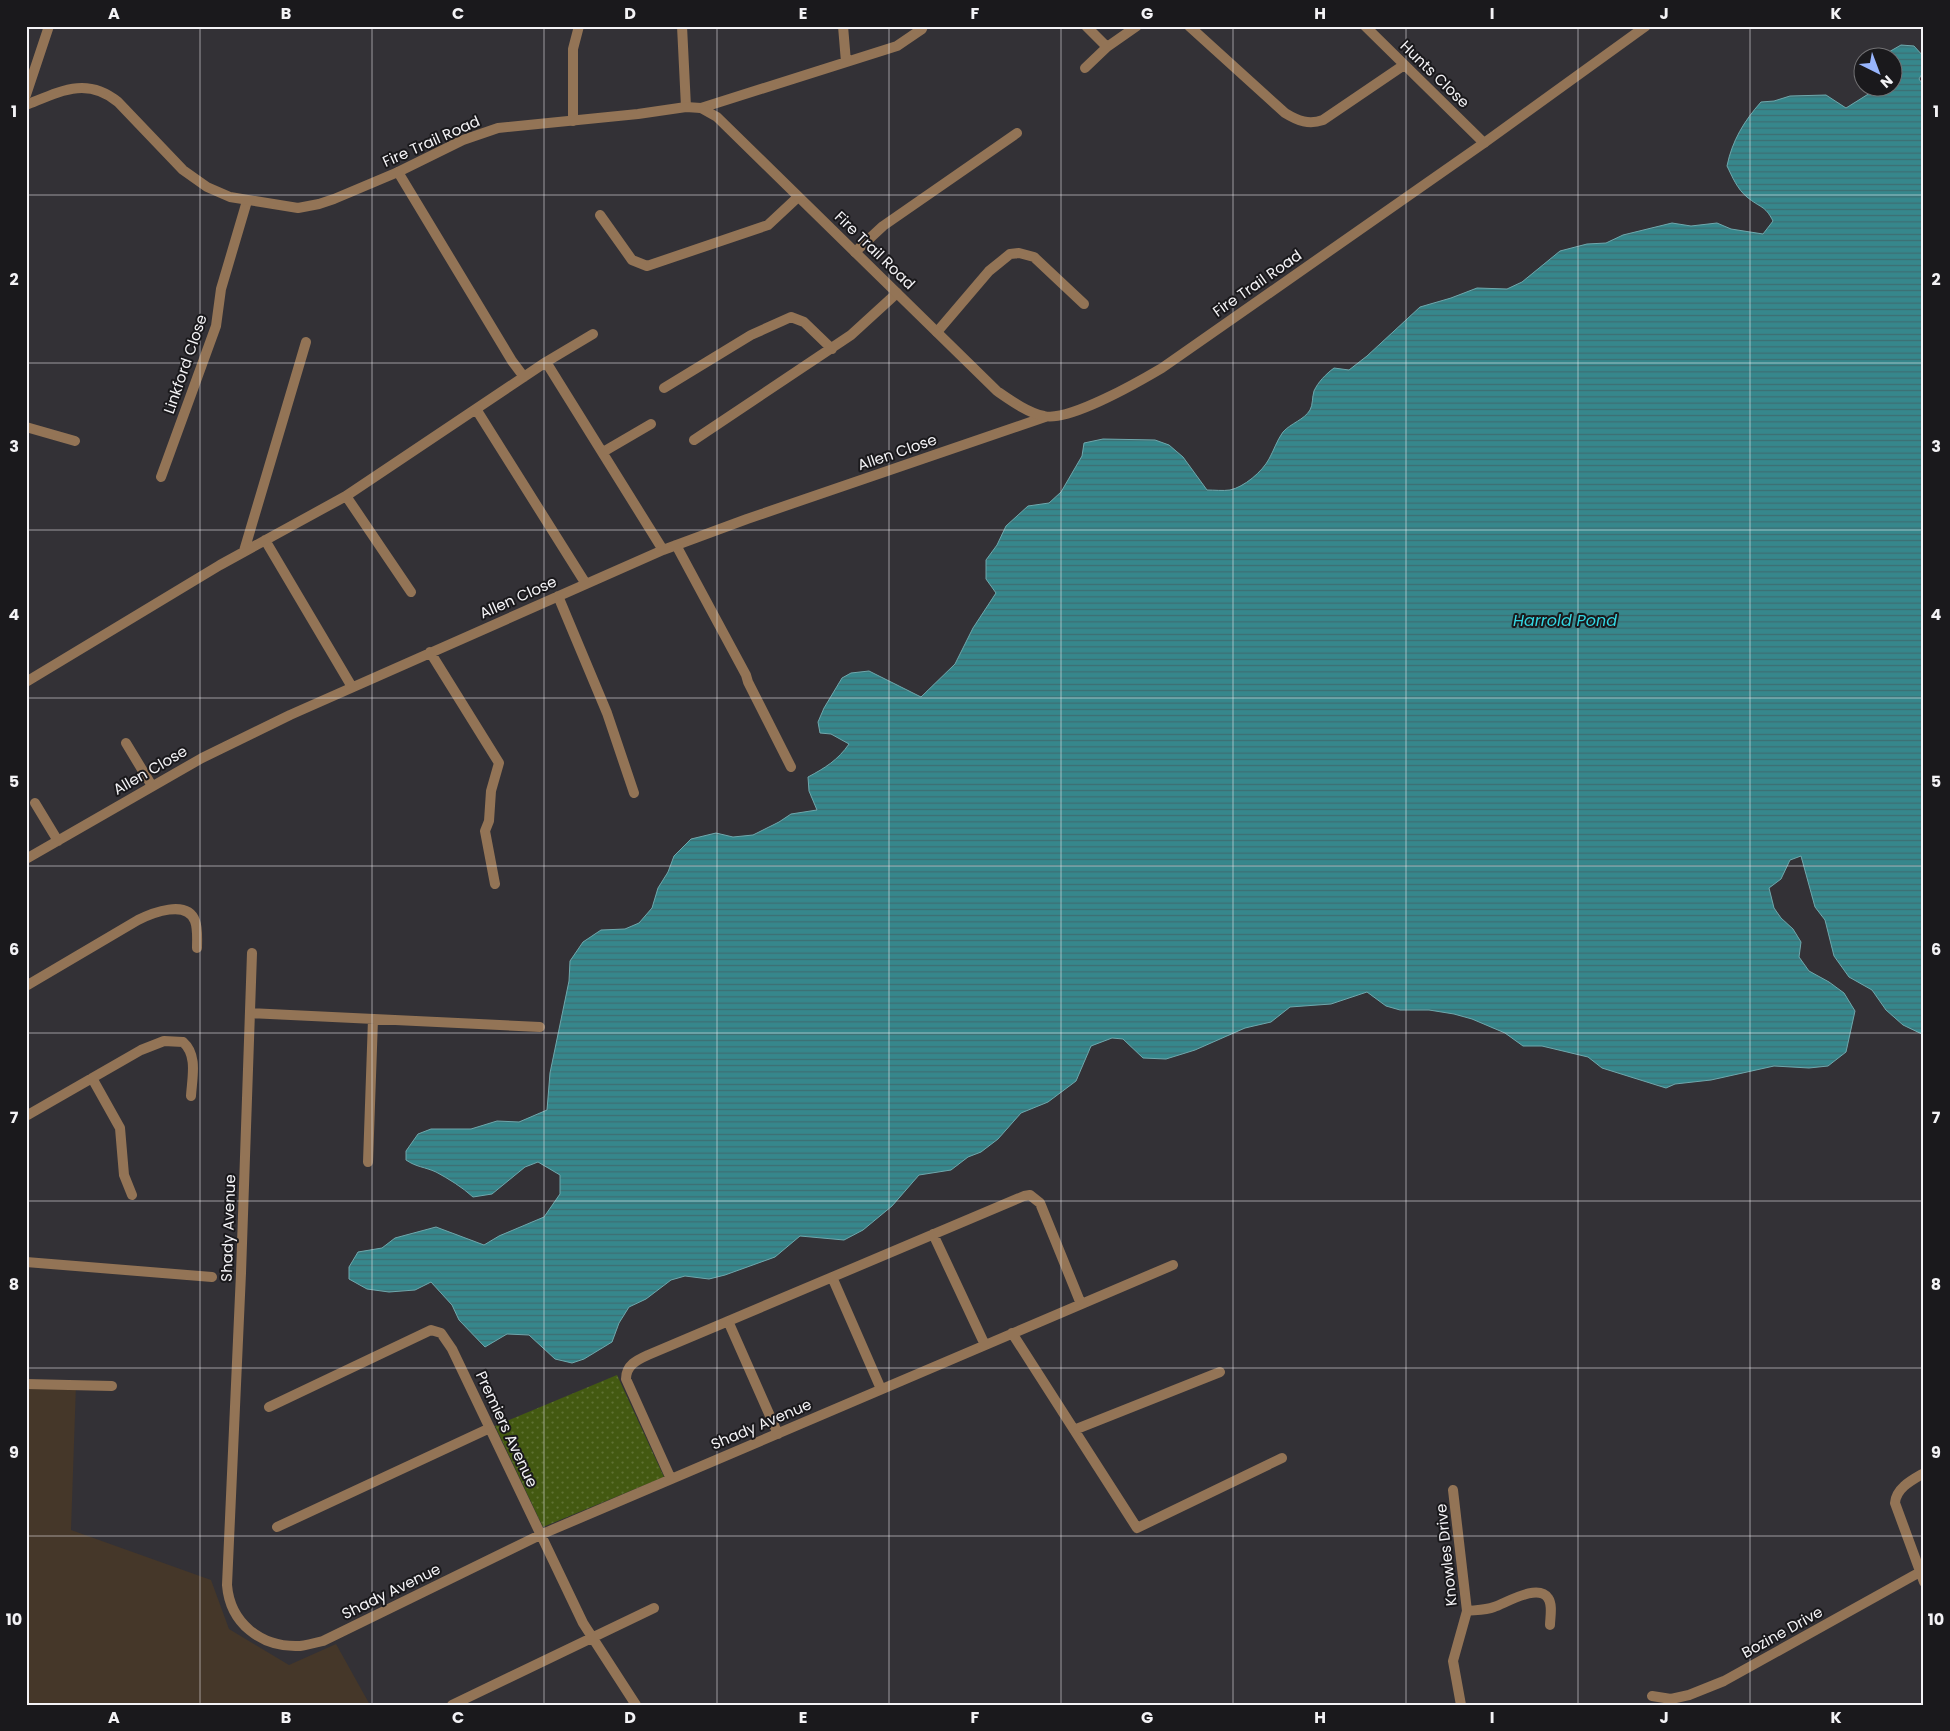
<svg xmlns="http://www.w3.org/2000/svg" width="1950" height="1731" font-family="Poppins,sans-serif">
  <style>
    .industrial { fill: #453729 }
    .park { fill: url(#park-dots) }
    .water { fill: url(#water-rules); stroke: #6fa7ac }
    .lines { fill: none; stroke-linecap: round; stroke-linejoin: round }
    .minor { stroke: #937456; stroke-width: 10 }
    .tertiary { stroke: #937456; stroke-width: 10 }
    .grid { fill: none; stroke: #f4f3f6; stroke-width: 1; stroke-opacity: 0.55 }
    .labels { text-anchor: middle; dominant-baseline: central; stroke-width: 4; stroke-linejoin: round; paint-order: stroke }
    .street-label { font-size: 15px; fill: #f4f3f6; stroke: #1a191c }
    .water-label { font-size: 16px; font-style: italic; fill: #34d7e2; stroke: #1a191c }
    .neatline { fill: none; stroke: #f4f3f6; stroke-width: 2 }
    .grid-label { font-size: 16px; text-anchor: middle; font-weight: bold; fill: #f4f3f6 }
  </style>
  <defs>
    <pattern id="park-dots" width="8" height="8" patternUnits="userSpaceOnUse" patternTransform="scale(1.25)"><rect width="8" height="8" fill="#435911"/><path d="M2 2h.1M6 6h.1" fill="none" stroke="#5f7134" stroke-width="1.8" stroke-linecap="round"/></pattern>
    <pattern id="water-rules" width="6" height="5" patternUnits="userSpaceOnUse" patternTransform="scale(1.25)"><rect width="6" height="5" fill="#36878c"/><path d="M0 2.5h6" fill="none" stroke="#3e6e72"/></pattern>
  </defs>
  <rect width="100%" height="100%" fill="#333136"/>
  <path class="industrial" d="M26 1385H76L71 1530 211 1580 229 1629 289 1665 336 1644 370 1705H26Z"/>
  <path class="park" d="M617 1375 664 1477 543 1527 495 1426Z"/>
  <path class="water" d="M1901 45 1914 46 1924 57V70L1919 79 1924 86V1035L1903 1025 1886 1010 1872 990 1849 977 1834 956 1825 920 1815 907 1801 856 1790 860 1781 879 1769 888 1774 908 1781 918 1793 929 1801 942 1799 957 1809 971 1829 982 1844 993 1855 1011 1846 1052 1828 1066 1809 1068 1774 1066 1711 1080 1675 1084 1666 1088 1602 1068 1588 1057 1542 1046H1523L1505 1033 1472 1019 1454 1014 1429 1010H1400L1386 1006 1367 992 1331 1004 1290 1007 1271 1022 1245 1028 1195 1050 1166 1059 1143 1058 1123 1039 1112 1038 1091 1046 1076 1081 1048 1102 1021 1113 998 1139 981 1152 968 1157 951 1170 919 1175 892 1206 863 1230 844 1240 800 1236 775 1257 725 1275 709 1279 685 1276 671 1280 646 1299 629 1307 619 1323 612 1342 584 1359 572 1363 555 1359 529 1335 507 1334 485 1347 459 1320 452 1305 431 1282 415 1290 389 1292 367 1289 349 1279V1267L358 1252 382 1248 395 1238 436 1227 484 1245 499 1236 544 1217 560 1194V1175L538 1162 525 1167 492 1194 473 1197C462 1187 449 1179 436 1172 425 1167 416 1167 406 1160V1151L418 1134 431 1129H471L497 1121 519 1122 547 1110 550 1073 569 981 570 961 583 942 601 930 625 929 639 923 652 908 658 888 668 872 674 856 691 839 716 833 733 837 753 835 779 822 791 814 817 810 809 791 808 777C825 768 838 760 849 744L831 734 820 733 818 722 824 708 842 678 851 673 869 671 921 697 955 664 973 628 996 593 986 579V560L997 545 1006 526 1028 506 1049 503 1061 492 1082 456 1084 443 1103 439 1155 440 1169 445 1183 457 1207 490C1214 490 1223 491 1230 490 1244 487 1262 472 1269 459 1274 450 1277 440 1283 432 1291 423 1304 420 1310 410 1313 405 1312 397 1314 391 1318 382 1326 374 1334 368L1349 370 1367 356 1420 307 1451 298 1477 288 1507 289 1522 282 1560 251 1587 244 1606 243 1623 235 1672 223 1691 226 1717 223 1731 229 1763 234 1773 221C1765 205 1760 208 1747 197 1737 189 1732 176 1727 166 1732 141 1744 121 1761 102L1774 101 1790 96 1826 95 1846 108 1870 93 1892 88 1893 83 1902 69 1893 63 1892 58 1889 57 1887 53Z"/>
  <g class="lines">
    <path class="minor" d="M682 26 686 107
      M843 26 846 62
      M1086 26 1107 47 1137 26
      M1189 26 1285 113C1298 121 1309 125 1323 120L1404 65
      M1365 26 1484 143
      M1085 68 1107 47
      M26 95 49 26
      M701 108 897 46 922 29 923 26
      M573 121V49L579 26
      M398 172 512 361 524 377
      M600 215 632 260 647 266 768 225 798 197
      M855 252 883 226 1017 133
      M937 332 989 271 1010 254 1019 253 1034 257 1084 304
      M546 362 663 550
      M664 388 751 335 791 317 804 322 832 349
      M476 409 586 584
      M26 427 75 441
      M694 440 851 335 897 293
      M603 452 651 424
      M161 477 216 326 221 289 247 201
      M346 496 411 592
      M265 540 352 687
      M676 545 746 675 748 682 791 767
      M244 551 306 342
      M558 596 607 713 634 793
      M430 652 499 763 491 791 489 821 485 831 495 884
      M26 682 220 565 346 496 546 362 593 334
      M126 743 152 786
      M35 803 58 841
      M26 859 202 758 290 715 663 550 747 519 1045 417
      M252 953 241 1273 227 1585C230 1623 261 1648 300 1646 307 1645 315 1643 323 1641L540 1535 1173 1265
      M26 986 138 920C152 913 187 899 195 921 198 929 197 939 197 948
      M251 1013 540 1027
      M92 1078 120 1128 124 1175 132 1195
      M26 1116 141 1050 164 1041 183 1042C198 1055 192 1078 191 1096
      M368 1162 373 1019
      M933 1234 985 1345
      M26 1262 212 1277
      M832 1277 881 1389
      M728 1321 778 1434
      M1012 1333 1137 1528 1282 1458
      M26 1384 112 1386
      M269 1407 431 1330 441 1333 452 1349 583 1623 636 1705
      M1074 1430 1220 1372
      M1924 1473C1912 1480 1896 1488 1895 1503L1924 1582
      M671 1479 626 1379C626 1365 637 1360 648 1355L1024 1196 1030 1195 1040 1203 1081 1304
      M1453 1490 1467 1611 1453 1661 1461 1705
      M277 1527 490 1428
      M1467 1611C1476 1610 1486 1610 1494 1607 1506 1603 1538 1583 1548 1598 1553 1605 1550 1618 1550 1625
      M1652 1696 1671 1699 1689 1695 1724 1681 1920 1572
      M452 1705 654 1608"/>
    <path class="tertiary" d="M26 105C59 92 86 76 118 102L183 170 207 187 230 197 298 208 319 204 334 199 398 172 463 140 498 128 638 114 686 107 701 108 717 117 997 391C1010 400 1028 413 1044 416 1069 422 1140 381 1162 368L1484 143 1646 26"/>
  </g>
  <path class="grid" d="M200 26V1705M372 26V1705M544 26V1705M717 26V1705M889 26V1705M1061 26V1705M1233 26V1705M1406 26V1705M1578 26V1705M1750 26V1705M26 195H1924M26 363H1924M26 530H1924M26 698H1924M26 866H1924M26 1033H1924M26 1201H1924M26 1368H1924M26 1536H1924"/>
  <g class="labels">
    <g class="street-label">
      <text transform="translate(1435 74) rotate(44)">Hunts Close</text>
      <text transform="translate(431 141) rotate(-24)">Fire Trail Road</text>
      <text transform="translate(875 250) rotate(44)">Fire Trail Road</text>
      <text transform="translate(1257 283) rotate(-35)">Fire Trail Road</text>
      <text transform="translate(185 364) rotate(-71)">Linkford Close</text>
      <text transform="translate(897 452) rotate(-19)">Allen Close</text>
      <text transform="translate(518 597) rotate(-24)">Allen Close</text>
      <text transform="translate(150 770) rotate(-30)">Allen Close</text>
      <text transform="translate(228 1228) rotate(-88)">Shady Avenue</text>
      <text transform="translate(761 1424) rotate(-23)">Shady Avenue</text>
      <text transform="translate(507 1429) rotate(65)">Premiers Avenue</text>
      <text transform="translate(1446 1555) rotate(-96)">Knowles Drive</text>
      <text transform="translate(391 1591) rotate(-26)">Shady Avenue</text>
      <text transform="translate(1782 1632) rotate(-29)">Bozine Drive</text>
    </g>
    <g class="water-label">
      <text x="1565" y="620">Harrold Pond</text>
    </g>
  </g>
  <rect width="1950" height="1731" fill="none" stroke="#1a191c" stroke-width="55"/>
  <g transform="translate(1878 72) rotate(138)"><circle r="24" fill="#1a191c" stroke="#717073"/>
  <path d="M0-4L9 19L0 12L-9 19Z" fill="#98b5fd"/>
  <text y="-8" font-size="14" font-weight="bold" text-anchor="middle" fill="#f4f3f6">N</text>
  </g>
  <rect x="28" y="28" width="1894" height="1676" class="neatline"/>
  <g class="grid-label">
    <text x="114" y="19">A</text>
    <text x="286" y="19">B</text>
    <text x="458" y="19">C</text>
    <text x="630" y="19">D</text>
    <text x="803" y="19">E</text>
    <text x="975" y="19">F</text>
    <text x="1147" y="19">G</text>
    <text x="1320" y="19">H</text>
    <text x="1492" y="19">I</text>
    <text x="1664" y="19">J</text>
    <text x="1836" y="19">K</text>
    <text x="14" y="117">1</text>
    <text x="1936" y="117">1</text>
    <text x="14" y="285">2</text>
    <text x="1936" y="285">2</text>
    <text x="14" y="452">3</text>
    <text x="1936" y="452">3</text>
    <text x="14" y="620">4</text>
    <text x="1936" y="620">4</text>
    <text x="14" y="787">5</text>
    <text x="1936" y="787">5</text>
    <text x="14" y="955">6</text>
    <text x="1936" y="955">6</text>
    <text x="14" y="1123">7</text>
    <text x="1936" y="1123">7</text>
    <text x="14" y="1290">8</text>
    <text x="1936" y="1290">8</text>
    <text x="14" y="1458">9</text>
    <text x="1936" y="1458">9</text>
    <text x="14" y="1625">10</text>
    <text x="1936" y="1625">10</text>
    <text x="114" y="1723">A</text>
    <text x="286" y="1723">B</text>
    <text x="458" y="1723">C</text>
    <text x="630" y="1723">D</text>
    <text x="803" y="1723">E</text>
    <text x="975" y="1723">F</text>
    <text x="1147" y="1723">G</text>
    <text x="1320" y="1723">H</text>
    <text x="1492" y="1723">I</text>
    <text x="1664" y="1723">J</text>
    <text x="1836" y="1723">K</text>
  </g>
</svg>
